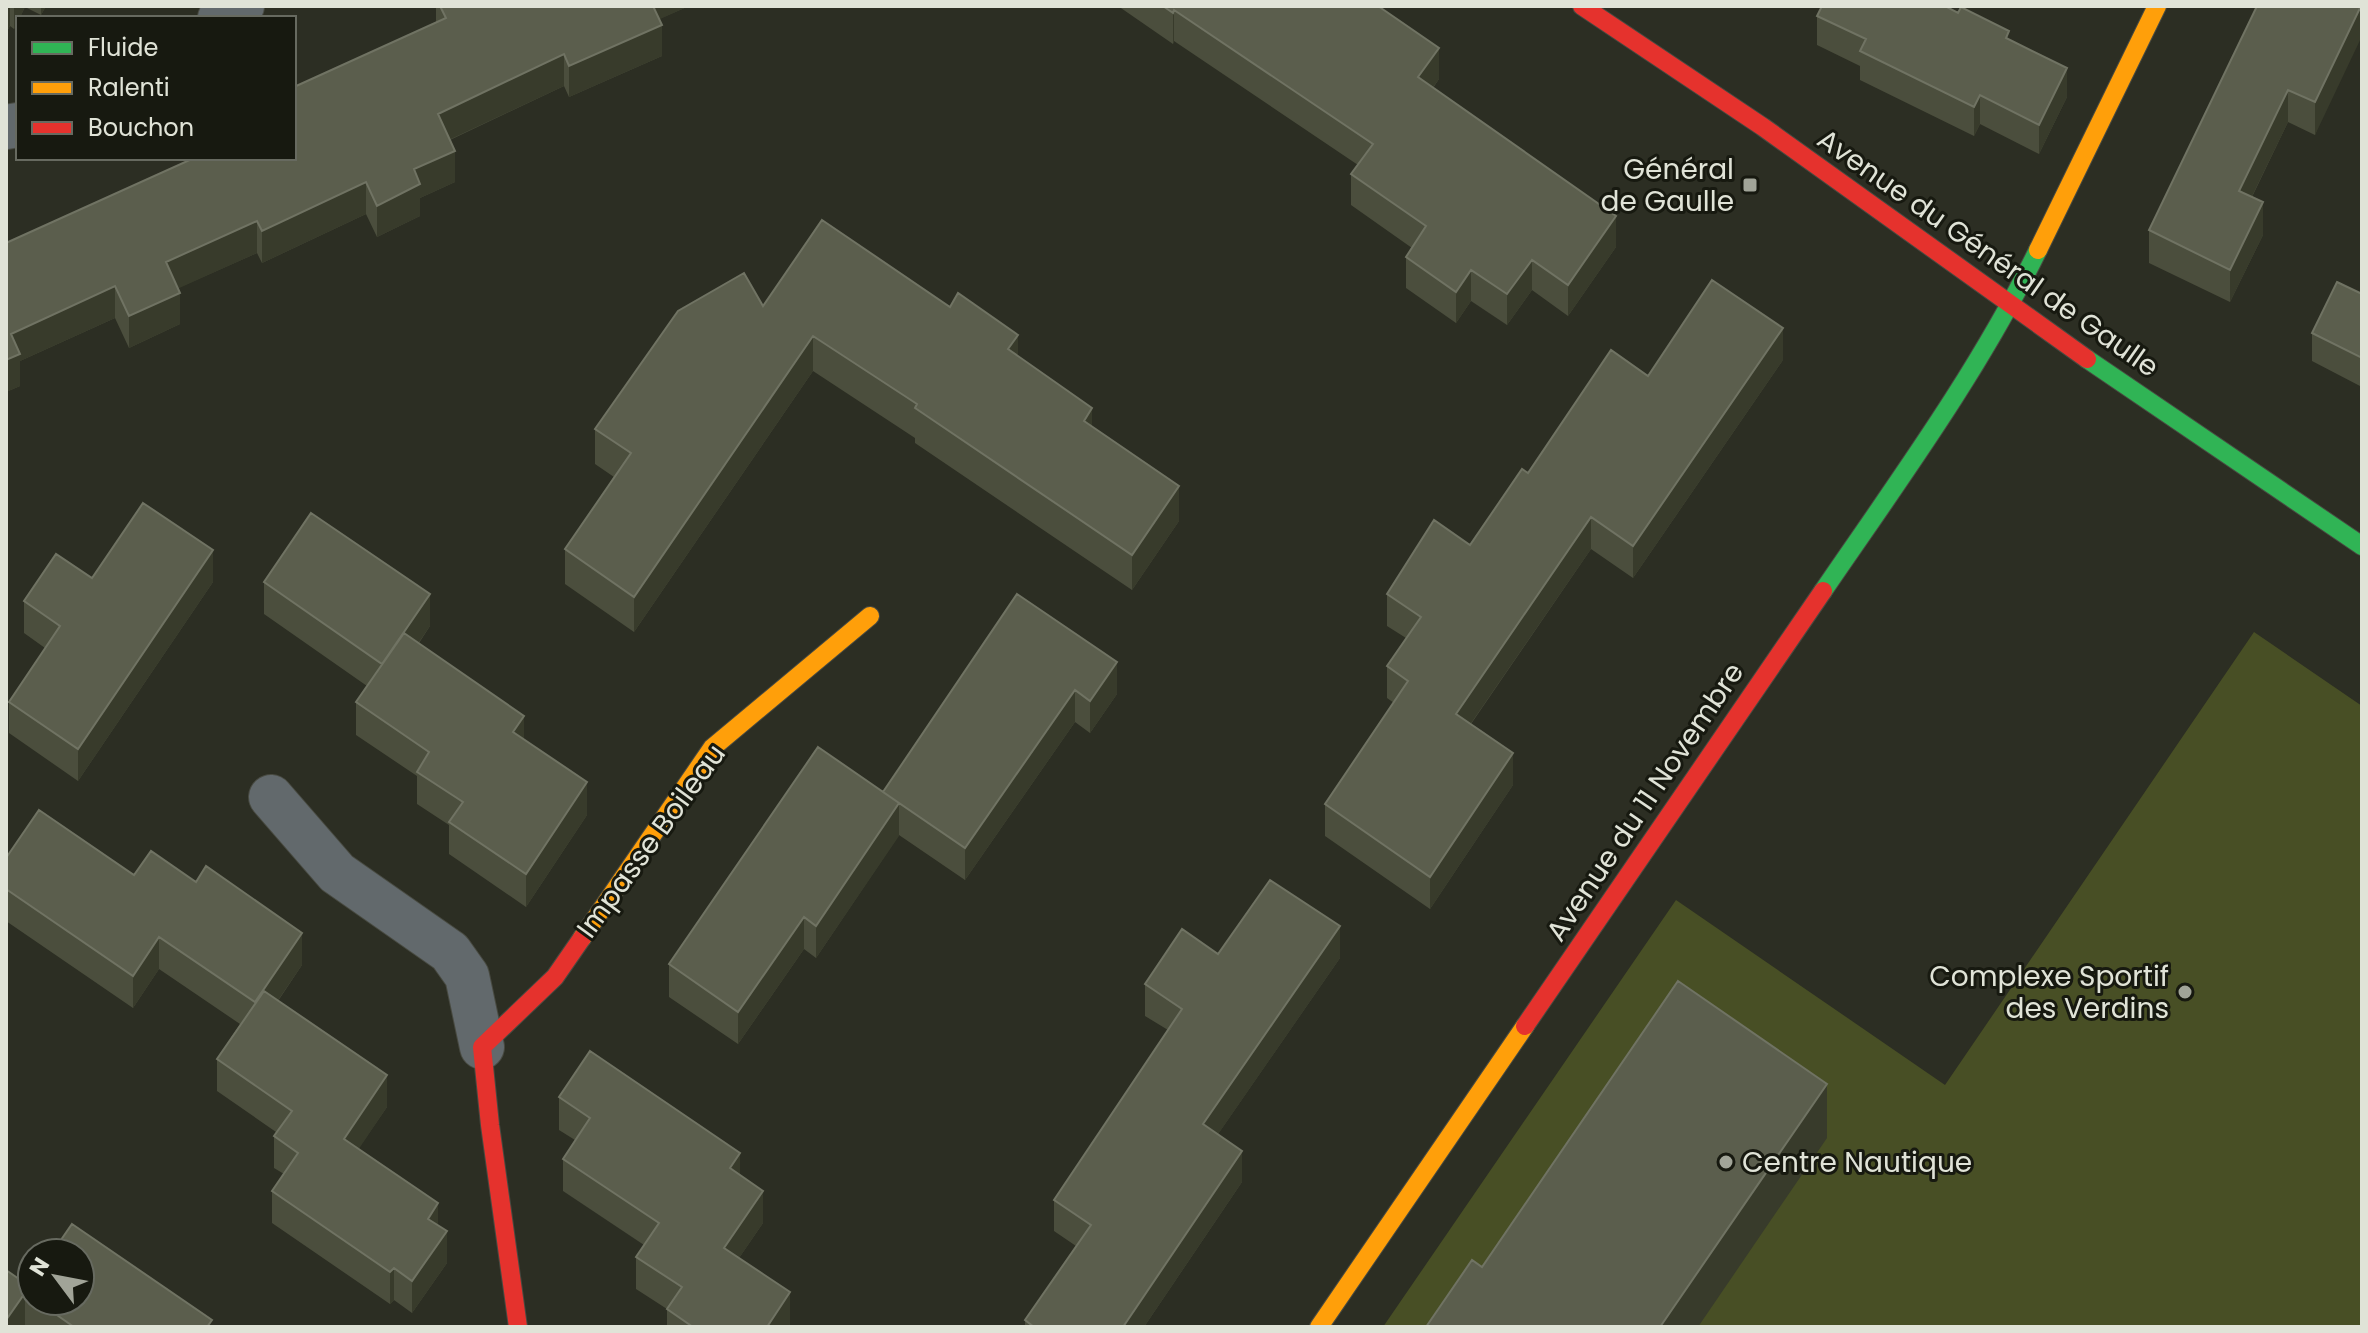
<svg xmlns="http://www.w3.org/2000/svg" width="2368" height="1333" font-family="Poppins,sans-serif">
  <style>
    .green { fill: #484f25 }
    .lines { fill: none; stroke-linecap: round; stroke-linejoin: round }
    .street-casing { stroke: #484a41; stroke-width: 46 }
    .fast-casing { stroke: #484a41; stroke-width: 20 }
    .slow-casing { stroke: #484a41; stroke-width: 20 }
    .jam-casing { stroke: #484a41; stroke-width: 20 }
    .street { stroke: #62696c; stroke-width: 44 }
    .fast { stroke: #30b455; stroke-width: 18 }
    .slow { stroke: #ff9f0a; stroke-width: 18 }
    .jam { stroke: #e5322d; stroke-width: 18 }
    .wall { fill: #4b4e3d }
    .shaded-wall { fill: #383b2b }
    .building { fill: #5b5e4d; stroke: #707363; stroke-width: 2 }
    .poi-dot { fill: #a1a498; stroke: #171910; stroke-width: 3 }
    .labels { text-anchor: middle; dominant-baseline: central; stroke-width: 6; stroke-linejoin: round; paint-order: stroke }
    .poi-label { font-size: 28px; fill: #e0e3d7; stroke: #171910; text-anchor: end }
    .street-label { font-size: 28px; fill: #e0e3d7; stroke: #171910 }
  </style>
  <rect width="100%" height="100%" fill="#2c2e23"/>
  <path class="green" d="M2254 632 2362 706V1327H1383L1676 900 1945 1085Z"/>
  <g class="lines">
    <defs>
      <path id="street" d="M220 18 242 6
        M6 127 18 125
        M271 797 337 873 450 952 467 976 482 1047"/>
      <path id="fast" d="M2087 359 2362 546
        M1823 591C1899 480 1979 371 2038 250"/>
      <path id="slow" d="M2038 250 2157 6
        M582 938 712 748 870 616
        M1319 1327 1525 1026"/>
      <path id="jam" d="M1582 6 1763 127 2087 359
        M1525 1026 1823 591
        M518 1327 490 1125 482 1047 555 977 582 938"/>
    </defs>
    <use href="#street" class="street-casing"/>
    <use href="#fast" class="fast-casing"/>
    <use href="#slow" class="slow-casing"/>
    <use href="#jam" class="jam-casing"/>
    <use href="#street" class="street"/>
    <use href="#fast" class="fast"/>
    <use href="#slow" class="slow"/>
    <use href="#jam" class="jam"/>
  </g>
  <path class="wall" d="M6 6H46L41 15 25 7 14 29 10 26 6 33Z
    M436 6H689L659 19 662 56 569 97 564 86 450 140 455 182 420 198V216L377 237 366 214 262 263 257 253 178 288 180 324 129 348 115 318 20 361V386L6 392V243L294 158 436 23Z
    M1118 6H1378L1439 79 1433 88 1616 247 1568 316 1532 290 1507 325 1471 301 1456 323 1406 288V257L1412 248 1351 205V174L1358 165 1174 41 1173 44Z
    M2362 6 2315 135 2288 122 2252 197 2263 235 2230 302 2149 263V230Z
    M1817 16 2009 39 2067 97 2039 154 1980 124 1974 136 1860 80V66L1817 45Z
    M2362 294V416L2360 415V386L2312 361V333Z
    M763 306 1018 356 1092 426 1179 521 1132 590 915 443V438L813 371 634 632 565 584V549L614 477 595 464V429Z
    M1783 360 1633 578 1591 549 1471 724 1513 785 1430 909 1325 836V804L1394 703 1387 698V666L1406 638 1387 626V594L1470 545 1528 473Z
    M92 578 213 582 78 781 9 733V702L45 648 24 633V601Z
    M264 582 430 626 419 643 524 739 587 815 526 907 449 854V825L417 804V776L356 735V702L367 686 264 614Z
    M1017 594 1117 694 1090 733 1075 722 965 880 899 835 816 958 804 949 738 1044 669 997V964L883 792Z
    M6 858 134 875 302 965 278 1001 387 1107 358 1149 438 1225 447 1263 412 1313 394 1300 390 1304 272 1223V1191L284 1174 274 1168V1136L276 1132 217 1091V1059L240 1024 159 969 133 1008 6 921Z
    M1218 954 1340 958 1218 1134 1242 1182 1144 1327H1025V1320L1076 1246 1054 1231V1200L1168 1030 1145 1016V984Z
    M559 1097 740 1175 763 1223 739 1258 790 1324 788 1327H667V1309L636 1289V1257L644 1245 563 1191V1159L575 1140 559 1130Z
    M6 1270 29 1286 32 1282V1301H80L212 1327H28L25 1325Z"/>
  <path class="shaded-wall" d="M6 6H10V26L6 33Z
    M14 6H25L20 18H18V21L14 29Z
    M41 6H46L41 15Z
    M647 6H689L647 25Z
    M2361 6H2362V36L2315 135V102Z
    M1174 10V41L1173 44V13Z
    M662 25V56L569 97V66Z
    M1439 48V79L1418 108V77Z
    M564 54V86L438 145V114Z
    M2067 68V97L2039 154V125Z
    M2288 90V122L2239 223V191Z
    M1980 95V124L1974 136V107Z
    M455 151V182L420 198V216L377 237V206L414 169Z
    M366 182V214L262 263V231Z
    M2263 202V235L2230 302V270Z
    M1616 216V247L1568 316V285Z
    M257 221V253L166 294V262Z
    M1532 260V290L1507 325V294Z
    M1471 270V301L1456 323V292Z
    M115 286V318L20 361V386L6 392V360L11 334Z
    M180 293V324L129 348V316Z
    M1783 328V360L1633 578V546Z
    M1018 335V370L1008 349Z
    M813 336V371L634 632V597Z
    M1092 408V443L1084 421Z
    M1179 486V521L1132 590V555Z
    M1591 517V549L1456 745V714Z
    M213 550V582L78 781V749Z
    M430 594V626L382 696V664Z
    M1117 662V694L1090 733V701Z
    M1075 690V722L965 880V848Z
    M524 716V748L513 732Z
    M1513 753V785L1430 909V877Z
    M587 782V815L526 907V874Z
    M899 803V836L816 958V926Z
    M804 917V949L738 1044V1012Z
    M1340 926V958L1203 1156V1124Z
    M302 933V965L255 1034V1002Z
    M159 937V969L133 1008V976Z
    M387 1075V1107L344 1171V1139Z
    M1827 1084V1138L1698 1327H1660Z
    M1242 1151V1182L1144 1327H1123Z
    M740 1153V1186L730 1168Z
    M763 1191V1223L724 1280V1248Z
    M438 1203V1235L428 1219Z
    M447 1231V1263L412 1313V1281Z
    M394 1268V1300L390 1304V1272Z
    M790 1292V1324L788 1327H767Z
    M25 1293V1325L23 1327H6V1320Z"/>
  <path class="building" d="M440 6H653L662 25 569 66 564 54 438 114 455 151 414 169 420 184 377 206 366 182 262 231 257 221 166 262 180 293 129 316 115 286 11 334 20 354 6 360V243L194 158H294V87L446 18Z
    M1163 6H1378L1439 48 1418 77 1616 216 1568 285 1532 260 1507 294 1471 270 1456 292 1406 257 1426 226 1351 174 1373 144 1174 10 1173 13Z
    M1822 6H1945L1958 13 1961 7 2009 31 2006 38 2067 68 2039 125 1980 95 1974 107 1860 51 1866 39 1817 16Z
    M2257 6H2361L2315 102 2288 90 2239 191 2263 202 2230 270 2149 230Z
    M822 220 950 307 958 293 1018 335 1008 349 1092 408 1084 421 1179 486 1132 555 915 408 917 404 813 336 634 597 565 549 631 453 595 429 678 311 744 273 763 306Z
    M1712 280 1783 328 1633 546 1591 517 1456 714 1513 753 1430 877 1325 804 1408 681 1387 666 1421 617 1387 594 1434 520 1470 545 1522 469 1528 473 1611 350 1648 376Z
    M2337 282 2362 294V358L2312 333Z
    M143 503 213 550 78 749 9 702 60 626 24 601 56 554 92 578Z
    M311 513 430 594 382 664 264 582Z
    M1017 594 1117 662 1090 701 1075 690 965 848 883 792Z
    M404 633 524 716 513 732 587 782 526 874 449 822 463 802 417 772 429 752 356 702Z
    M818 747 899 803 816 926 804 917 738 1012 669 964Z
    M39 810 134 875 151 851 196 882 206 866 302 933 255 1002 159 937 133 976 6 889V858Z
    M1270 880 1340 926 1203 1124 1242 1151 1123 1327H1034L1025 1320 1091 1225 1054 1200 1182 1009 1145 984 1182 929 1218 954Z
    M1678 981 1827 1084 1660 1327H1426L1472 1260 1482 1267Z
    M264 991 387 1075 344 1139 438 1203 428 1219 447 1231 412 1281 394 1268 390 1272 272 1191 298 1153 274 1136 292 1111 217 1059Z
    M590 1051 740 1153 730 1168 763 1191 724 1248 790 1292 767 1327H693L667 1309 682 1287 636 1257 659 1223 563 1159 590 1118 559 1097Z
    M72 1224 212 1320 207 1327H74L37 1301H80V1253H52Z
    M6 1270 29 1286 32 1282V1298L25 1293 6 1320Z"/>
  <g class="poi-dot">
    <rect x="1742" y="177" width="16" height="16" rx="4"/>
    <circle cx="2185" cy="992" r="8"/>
    <circle cx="1726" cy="1162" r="8"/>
  </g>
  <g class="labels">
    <g class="poi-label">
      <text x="1734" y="169">Général<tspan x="1734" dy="32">de Gaulle</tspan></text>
      <text x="2169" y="976">Complexe Sportif<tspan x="2169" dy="32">des Verdins</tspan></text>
      <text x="1742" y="1162" text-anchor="start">Centre Nautique</text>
    </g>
    <g class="street-label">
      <text transform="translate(1988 253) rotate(35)">Avenue du Général de Gaulle</text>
      <text transform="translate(1645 802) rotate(-56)">Avenue du 11 Novembre</text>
      <text transform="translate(651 841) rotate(-54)">Impasse Boileau</text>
    </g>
  </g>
  <rect width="2368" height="1333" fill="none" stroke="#e0e3d7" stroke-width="16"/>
  <rect x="16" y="16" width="280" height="144" fill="#171910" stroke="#676a60" stroke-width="2"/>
  <rect x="32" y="42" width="40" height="12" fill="#30b455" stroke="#676a60" stroke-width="2"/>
  <text x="88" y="56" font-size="24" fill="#e0e3d7">Fluide</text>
  <rect x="32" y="82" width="40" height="12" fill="#ff9f0a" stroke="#676a60" stroke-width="2"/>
  <text x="88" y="96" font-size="24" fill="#e0e3d7">Ralenti</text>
  <rect x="32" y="122" width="40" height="12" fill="#e5322d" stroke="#676a60" stroke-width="2"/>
  <text x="88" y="136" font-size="24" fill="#e0e3d7">Bouchon</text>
  <g transform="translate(56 1277) rotate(302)"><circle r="38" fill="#171910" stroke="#676a60" stroke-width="2"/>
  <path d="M0-6L14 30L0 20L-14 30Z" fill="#a1a498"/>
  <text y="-12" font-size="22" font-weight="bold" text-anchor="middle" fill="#e0e3d7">N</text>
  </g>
</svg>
